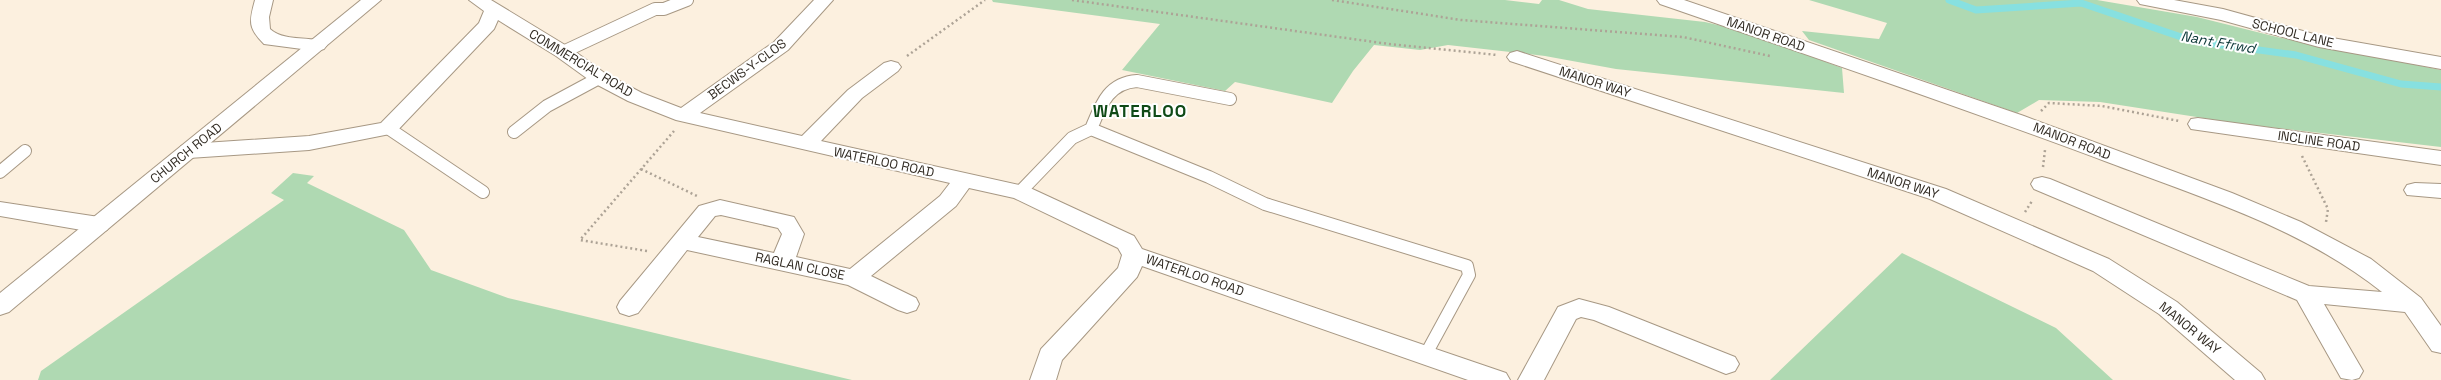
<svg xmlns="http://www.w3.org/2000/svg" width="2441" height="380" font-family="'Space Grotesk',sans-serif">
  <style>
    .green { fill: #afd9b2 }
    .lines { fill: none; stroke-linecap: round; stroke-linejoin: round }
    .stream { stroke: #87e0e0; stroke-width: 7 }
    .lane-casing { stroke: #a79884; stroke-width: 14 }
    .street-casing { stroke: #a79884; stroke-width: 2 }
    .secondary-casing { stroke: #a79884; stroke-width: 2 }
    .path { stroke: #ada396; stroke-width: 2.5; stroke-dasharray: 2 3; stroke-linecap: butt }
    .lane { stroke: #fff; stroke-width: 12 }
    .street { fill: #fff; fill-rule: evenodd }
    .secondary { fill: #fff; fill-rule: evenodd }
    .labels { text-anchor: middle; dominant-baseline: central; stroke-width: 4; stroke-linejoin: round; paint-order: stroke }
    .street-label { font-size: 13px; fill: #332d25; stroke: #fff }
    .water-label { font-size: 14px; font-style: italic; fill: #0a3637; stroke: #fff }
    .district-label { font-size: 17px; font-weight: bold; letter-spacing: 1px; fill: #0f4a17; stroke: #fff }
  </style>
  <rect width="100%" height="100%" fill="#fcf0df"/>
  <path class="green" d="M992 0H1505L1539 4 1542 0H1559L1588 9 1705 22 1743 31 1842 68 1844 93 1616 69 1545 56 1448 45 1420 50 1374 45 1353 71 1332 103 1235 82 1225 91 1122 70 1160 24 993 2Z
    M1809 0H2097L2197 17 2277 37 2441 70V147L2242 124 2100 102 2039 100 2017 113 1809 40 1802 31 1879 39 1887 23Z
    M293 173 314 176 307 183 404 230 431 270 508 298 852 380H38L41 371 284 200 271 193Z
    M1902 253 2056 328 2113 380H1770Z"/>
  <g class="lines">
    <path class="stream" d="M1949 0 1976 10 2081 3 2193 41 2296 55 2401 84 2441 87"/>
    <defs>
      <path id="lane" d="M563 52 655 9H664L687 0
        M388 128 483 192
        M1091 129C1101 105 1108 83 1137 81L1230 99
        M514 132 547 106 599 78
        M0 172 25 151
        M1020 192 1072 138 1091 129 1209 177 1265 204 1467 266 1469 275 1426 354"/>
      <path id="street" d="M255 0H273L269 17 270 29C283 41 307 37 324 41L327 45 324 49 317 51 264 44C248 28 249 22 255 0Z
        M469 0H491L570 48 606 74 642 93 681 108 774 42 814 0H833L788 50 700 113 802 136 848 90 884 63 891 61 898 63 901 67 898 71 862 98 821 141 1028 187 1134 236 1142 249 1506 373 1510 380H1468L1142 266 1137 277 1062 360 1056 380H1030L1041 349 1118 268 1122 255 1118 248 1014 198 969 188 956 206 871 276 916 298 919 304 916 310 907 313 898 310 848 285 687 250 638 313 629 316 620 313 617 307 620 301 699 206 720 200 794 217 804 234 796 257 850 269 940 196 950 183 676 120 628 101 592 82 556 56 498 20 494 29 395 133 309 150 189 158 181 156 178 151 181 146 189 144 309 136 381 123 479 23 484 11ZM721 215 778 228 782 234 774 253 698 237 715 216Z
        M1657 0H1684L2024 116 2232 193 2301 222 2371 259 2421 298 2441 326V353L2432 351 2405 312 2324 304 2363 371 2359 378 2352 380 2341 378 2297 300 2034 189 2031 184 2034 179 2042 177 2050 179 2309 286 2382 292C2303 229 2203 198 2110 163 1961 107 1810 56 1660 4Z
        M2137 0H2174L2223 9 2321 36 2441 57V69L2319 47 2221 20 2140 4Z
        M1517 51 1946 189 2109 259 2177 302 2261 373 2265 380H2235L2159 314 2093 271 1930 199 1510 61 1507 57 1510 53Z
        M2198 118 2441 151V165L2191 129 2188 124 2191 119Z
        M2415 183 2441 184V198L2407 195 2404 190 2407 185Z
        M0 202 99 217 107 220 110 225 107 230 99 233 0 216Z
        M1579 299 1609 307 1735 357 1739 364 1735 371 1726 374 1594 320 1581 317 1576 319 1544 380H1518L1558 307Z"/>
      <path id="secondary" d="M361 0H381L9 312 0 315V293Z"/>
    </defs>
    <use href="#lane" class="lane-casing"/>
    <use href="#street" class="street-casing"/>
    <use href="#secondary" class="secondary-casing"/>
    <path class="path" d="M1072 0 1389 44 1497 55
      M1332 0 1461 20 1683 37 1770 56
      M907 56 985 0
      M2041 111 2049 103 2102 106 2179 121
      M2302 156 2328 209 2326 222
      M2043 167 2045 150
      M641 169 697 196
      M2025 212 2032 201
      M647 251 580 240 674 131"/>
    <use href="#lane" class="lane"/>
    <use href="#street" class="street"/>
    <use href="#secondary" class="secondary"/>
  </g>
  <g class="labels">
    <g class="street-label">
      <text transform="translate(2293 33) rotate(14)">SCHOOL LANE</text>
      <text transform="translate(1766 34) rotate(19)">MANOR ROAD</text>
      <text transform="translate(581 63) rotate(31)">COMMERCIAL ROAD</text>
      <text transform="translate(747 69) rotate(-36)">BECWS-Y-CLOS</text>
      <text transform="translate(1595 82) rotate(18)">MANOR WAY</text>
      <text transform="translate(2072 141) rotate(21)">MANOR ROAD</text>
      <text transform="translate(2319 141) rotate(8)">INCLINE ROAD</text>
      <text transform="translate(186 153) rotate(-39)">CHURCH ROAD</text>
      <text transform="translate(884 162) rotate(12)">WATERLOO ROAD</text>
      <text transform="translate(1903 183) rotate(18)">MANOR WAY</text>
      <text transform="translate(800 266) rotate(12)">RAGLAN CLOSE</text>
      <text transform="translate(1195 275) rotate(19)">WATERLOO ROAD</text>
      <text transform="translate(2190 328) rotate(39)">MANOR WAY</text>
    </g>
    <g class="water-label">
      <text transform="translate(2218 42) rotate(10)">Nant Ffrwd</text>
    </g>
    <g class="district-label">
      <text x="1140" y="111">WATERLOO</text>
    </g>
  </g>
</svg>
